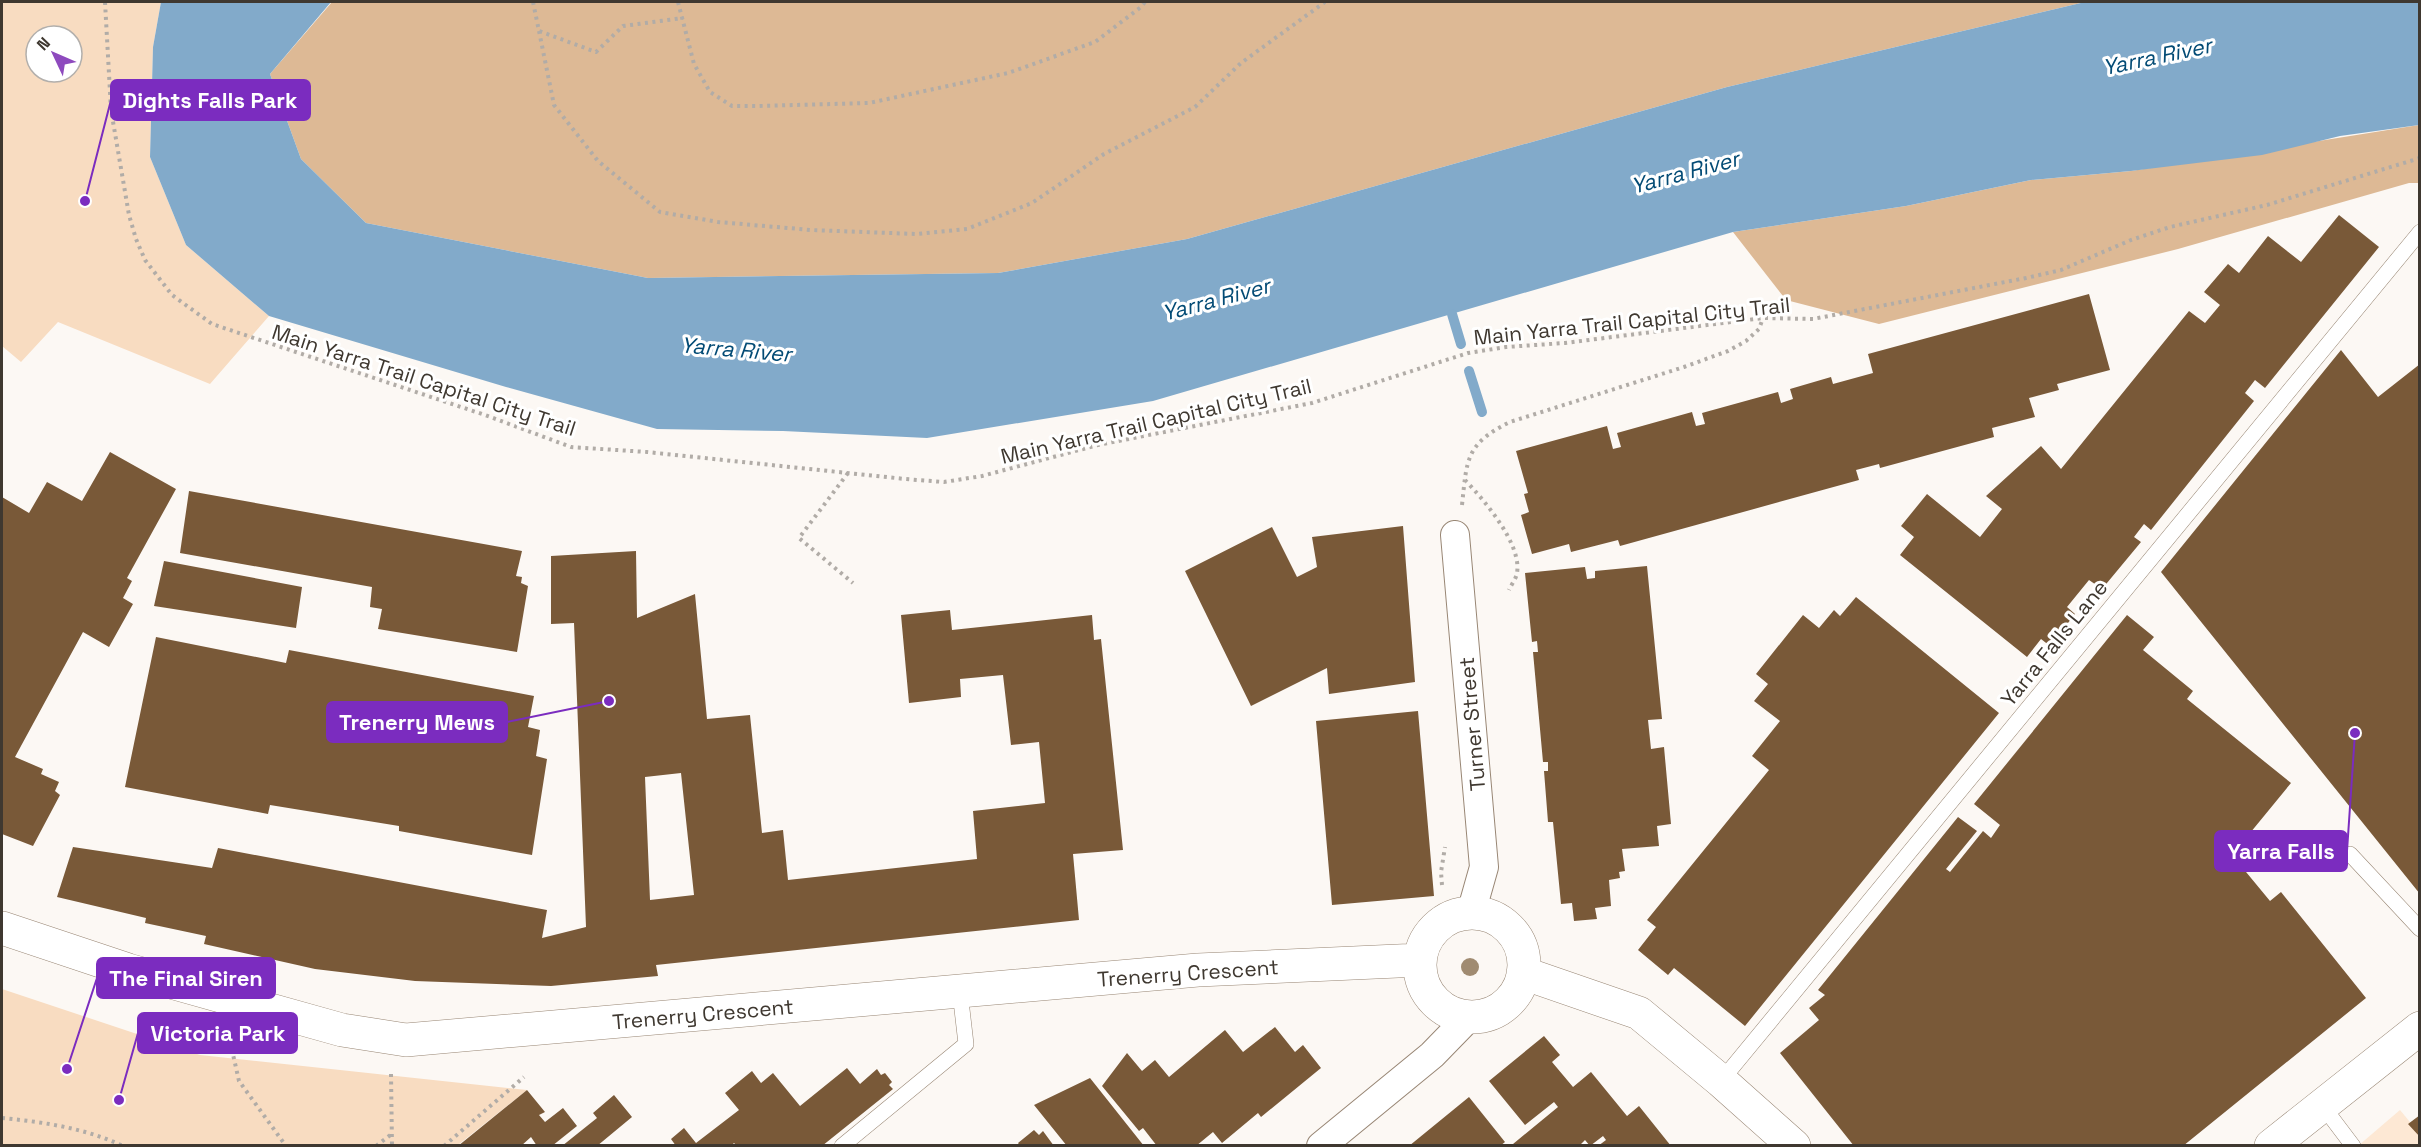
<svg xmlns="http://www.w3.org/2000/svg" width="2421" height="1147" font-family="'Space Grotesk',sans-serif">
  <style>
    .built { fill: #fde8d4 }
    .green { fill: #f8dcc1; fill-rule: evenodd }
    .forest { fill: #ddb995 }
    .water { fill: #82aaca }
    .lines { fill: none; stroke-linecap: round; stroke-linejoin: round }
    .stream { stroke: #82aaca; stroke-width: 10 }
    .building { fill: #795938; fill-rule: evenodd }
    .lane-casing { stroke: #988674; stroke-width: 16 }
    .street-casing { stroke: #988674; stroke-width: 30 }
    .secondary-casing { stroke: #988674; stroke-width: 34 }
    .primary-casing { stroke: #988674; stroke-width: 34 }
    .path { stroke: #b1aca7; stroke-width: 4; stroke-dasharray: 3 4.5; stroke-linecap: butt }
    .lane { stroke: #fff; stroke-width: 15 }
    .street { stroke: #fff; stroke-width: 28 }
    .secondary { stroke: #fff; stroke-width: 33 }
    .primary { stroke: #fff; stroke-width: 33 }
    .tree { fill: #a08b71 }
    .labels { text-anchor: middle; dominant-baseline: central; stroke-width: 6; stroke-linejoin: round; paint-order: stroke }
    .street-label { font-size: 21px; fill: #3f3830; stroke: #fff }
    .water-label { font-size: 22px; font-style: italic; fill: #034b75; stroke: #fff }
    .leader { fill: none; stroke: #7b2cbf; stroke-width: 2 }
    .callout-dot { fill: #7b2cbf; stroke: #fff; stroke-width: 2 }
    .callout { fill: #7b2cbf; stroke: #7b2cbf; stroke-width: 2 }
    .callout-label { font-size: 22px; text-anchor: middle; font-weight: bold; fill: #fff }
  </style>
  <rect width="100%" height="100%" fill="#fcf8f4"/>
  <path class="built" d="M2400 1110 2419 1133V1145L2358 1146Z"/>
  <path class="green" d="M2 2H161L153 47 150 157 186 245 269 316 210 384 58 322 21 362 2 346ZM36 36H72V72H36Z
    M2 989 200 1055 527 1090 458 1145 2 1146Z"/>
  <path class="forest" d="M332 2H2085L1727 87 1187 239 998 273 648 278 366 223 301 159 270 74Z
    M2419 125V183H2409L2178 249 1879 324 1786 300 1733 232 1906 206 2031 180 2131 171Z"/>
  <path class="water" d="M161 2H331L270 74 301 159 366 223 648 278 998 273 1187 239 1727 87 2085 2H2419V125L2340 136 2262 155 2131 171 2031 180 1906 206 1733 232 1153 401 927 438 783 431 657 429 506 387 269 316 186 245 150 157 153 47Z"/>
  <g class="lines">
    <path class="stream" d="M1452 314 1461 344
      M1469 371 1482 412"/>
  </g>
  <path class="building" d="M2339 215 2379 247 2265 388 2255 380 2245 393 2254 401 2151 530 2144 524 2134 537 2141 542 2102 589 2089 580 2067 607 2075 614 2050 646 2041 639 2027 657 1900 555 1914 537 1901 526 1927 494 1980 537 2002 509 1986 496 2041 446 2061 469 2189 311 2205 323 2220 305 2204 292 2228 264 2239 273 2268 236 2301 262Z
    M2089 294 2110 370 2057 384 2059 390 2029 398 2035 417 1992 428 1994 437 1880 468 1879 464 1856 470 1859 480 1620 546 1618 540 1571 552 1569 544 1532 554 1521 515 1529 512 1524 494 1528 493 1516 451 1607 426 1613 449 1621 447 1617 433 1692 412 1696 426 1705 424 1702 413 1778 392 1781 403 1793 399 1790 389 1831 377 1833 384 1873 373 1868 354Z
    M2341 350 2378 397 2420 364V894L2161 572Z
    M110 452 176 489 127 578 132 581 123 598 133 604 109 647 83 632 15 757 43 769 41 774 59 782 55 791 60 795 33 846 2 834V497L29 513 47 482 82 501Z
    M189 491 522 551 516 576 522 577 521 583 528 586 517 652 378 629 382 609 370 607 372 587 180 553Z
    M1403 526 1415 682 1329 694 1327 668 1251 706 1185 571 1272 527 1297 577 1317 567 1312 537Z
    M636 551 637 618 695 594 707 719 750 715 762 833 783 830 788 880 977 859 973 811 1045 803 1039 742 1011 745 1003 675 960 679 961 697 909 703 901 615 950 610 952 630 1092 615 1094 640 1101 639 1123 850 1073 854 1079 920 656 965 658 976 551 986 415 981 315 969 204 944 206 936 145 923 146 918 57 897 73 847 212 868 218 848 547 910 542 938 586 927 574 623 551 624V556ZM681 773 694 895 650 900 645 777Z
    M164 561 302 587 296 628 154 606Z
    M1647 566 1662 719 1648 720 1651 749 1664 747 1671 824 1657 826 1659 846 1622 849 1625 871 1619 872 1620 878 1609 880 1611 906 1595 908 1597 919 1574 921 1572 903 1561 904 1553 822H1548L1544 771H1548V762H1543L1533 652H1538L1537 641 1532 642 1525 573 1585 567 1587 579 1595 578V571Z
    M1856 597 1999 713 1745 1026 1674 968 1668 975 1638 950 1656 927 1647 920 1769 770 1752 756 1780 721 1754 701 1768 684 1756 674 1803 615 1819 628 1834 610 1840 616Z
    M2127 615 2154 637 2143 650 2193 691 2187 699 2291 783 2232 855 2270 901 2281 892 2366 998 2183 1146H1854L1780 1053 1819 1020 1809 1008 1825 995 1818 990 1958 817 1977 831 1946 869 1950 872 1983 831 1991 838 2000 825 1974 804Z
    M156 637 286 663 289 650 534 696 528 727 540 730 536 756 547 759 532 855 399 831V826L270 805 268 814 125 787Z
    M1418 711 1434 896 1332 905 1316 721Z
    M1275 1027 1295 1052 1303 1045 1321 1068 1261 1117 1258 1113 1222 1143 1213 1132 1196 1146H1157L1143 1128 1139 1131 1102 1086 1127 1053 1142 1071 1155 1060 1169 1077 1225 1030 1243 1052Z
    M1544 1036 1560 1055 1552 1062 1573 1087 1591 1072 1627 1116 1639 1106 1671 1146H1598L1606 1140 1603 1136 1590 1146 1585 1140 1579 1146H1514L1513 1144 1558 1107 1554 1102 1525 1125 1489 1081Z
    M847 1068 860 1084 877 1069 881 1075 885 1073 892 1082 889 1085 893 1089 822 1146H737L734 1143 731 1146H676L671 1139 684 1128 696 1143 739 1110 725 1093 752 1071 761 1083 773 1073 800 1106Z
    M1090 1078 1144 1146H1067L1034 1105Z
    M527 1090 545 1112 539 1115 545 1122 563 1108 577 1126 552 1146H537L531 1137 521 1146H458Z
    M614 1095 632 1117 597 1146H562L597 1118 593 1113Z
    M1469 1097 1505 1142 1500 1146H1409Z
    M2420 1115V1137L2408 1124Z
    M1034 1130 1039 1135 1043 1131 1054 1146H1020L1018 1143Z"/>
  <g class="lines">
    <defs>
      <path id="lane" d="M2350 854 2420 929
        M1721 1081 2420 232
        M2322 1105 2353 1146
        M842 1146 966 1044 960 992"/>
      <path id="street" d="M1455 535 1484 867 1471 913
        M1321 1146 1432 1055 1469 1017"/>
      <path id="secondary" d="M1420 965a52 52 0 1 1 104 0a52 52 0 1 1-104 0Z
        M2 928 128 970 342 1030 406 1040 1198 970 1420 960
        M1523 973 1639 1013 1721 1081 1794 1146"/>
      <path id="primary" d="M2271 1146 2420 1028"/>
    </defs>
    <use href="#lane" class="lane-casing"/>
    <use href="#street" class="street-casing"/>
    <use href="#secondary" class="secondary-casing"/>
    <use href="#primary" class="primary-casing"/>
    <path class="path" d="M105 2 111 110 129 215 136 239 145 260 172 295 212 324 485 415 571 447 647 452 905 479 944 482 982 476 1098 445 1312 403 1468 353 1506 347 1565 343 1763 318 1813 319 2026 278 2061 270 2131 240 2170 227 2267 205 2420 158
      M533 2 539 31 596 52 623 26 683 18
      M678 2 694 64 710 92 732 106H758L869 103 1008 73 1095 42 1141 7 1145 2
      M539 31 554 105 598 161 660 212 718 222 811 230 916 234 967 229 1032 203 1104 154 1195 107 1241 63 1325 2
      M848 473 799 538 853 583
      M1465 480C1484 500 1522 544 1517 573 1516 579 1511 585 1509 590
      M1462 505C1467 460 1465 444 1510 422L1684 367 1728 351 1746 341 1759 329 1763 318
      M1442 885 1441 872 1445 847
      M226 1035 232 1050 239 1081 286 1146
      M391 1074 392 1146
      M2 1118C43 1122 85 1128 123 1146
      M376 1146 393 1133
      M444 1146 524 1077"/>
    <use href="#lane" class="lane"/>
    <use href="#street" class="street"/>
    <use href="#secondary" class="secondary"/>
    <use href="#primary" class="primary"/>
  </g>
  <circle class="tree" cx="1470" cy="967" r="9"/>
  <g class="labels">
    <g class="street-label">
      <text transform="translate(1632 321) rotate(-6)">Main Yarra Trail Capital City Trail</text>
      <text transform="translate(424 380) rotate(18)">Main Yarra Trail Capital City Trail</text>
      <text transform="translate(1156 421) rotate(-13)">Main Yarra Trail Capital City Trail</text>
      <text transform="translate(2054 643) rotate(-51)">Yarra Falls Lane</text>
      <text transform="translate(1472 724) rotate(-95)">Turner Street</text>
      <text transform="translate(1188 973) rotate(-4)">Trenerry Crescent</text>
      <text transform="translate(703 1014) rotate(-5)">Trenerry Crescent</text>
    </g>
    <g class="water-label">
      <text transform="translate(2157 56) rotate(-12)">Yarra River</text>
      <text transform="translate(1685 172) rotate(-15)">Yarra River</text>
      <text transform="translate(1216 299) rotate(-15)">Yarra River</text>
      <text transform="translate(736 349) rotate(5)">Yarra River</text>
    </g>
  </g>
  <path class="leader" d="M85 201L111 100M609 701L507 722M2355 733L2347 851M67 1069L97 978M119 1100L138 1033"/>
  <g class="callout-dot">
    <circle cx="85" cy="201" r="6"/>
    <circle cx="609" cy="701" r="6"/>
    <circle cx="2355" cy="733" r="6"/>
    <circle cx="67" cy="1069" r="6"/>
    <circle cx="119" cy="1100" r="6"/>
  </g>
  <g class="callout">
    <rect x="111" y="80" width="199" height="40" rx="6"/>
    <rect x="327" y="702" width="180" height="40" rx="6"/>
    <rect x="2215" y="831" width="132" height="40" rx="6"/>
    <rect x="97" y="958" width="178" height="40" rx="6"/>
    <rect x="138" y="1013" width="159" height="40" rx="6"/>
  </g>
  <g class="callout-label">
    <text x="210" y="108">Dights Falls Park</text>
    <text x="417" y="730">Trenerry Mews</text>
    <text x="2281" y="859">Yarra Falls</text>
    <text x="186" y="986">The Final Siren</text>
    <text x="218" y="1041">Victoria Park</text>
  </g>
  <rect width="2421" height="1147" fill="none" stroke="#3f3830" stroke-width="6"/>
  <g transform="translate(54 54) rotate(314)"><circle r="28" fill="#ffffff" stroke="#b2afac" stroke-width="1.5"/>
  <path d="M0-4.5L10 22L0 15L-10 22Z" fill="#8e4abe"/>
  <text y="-9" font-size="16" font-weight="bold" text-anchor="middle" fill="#3f3830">N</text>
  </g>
</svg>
